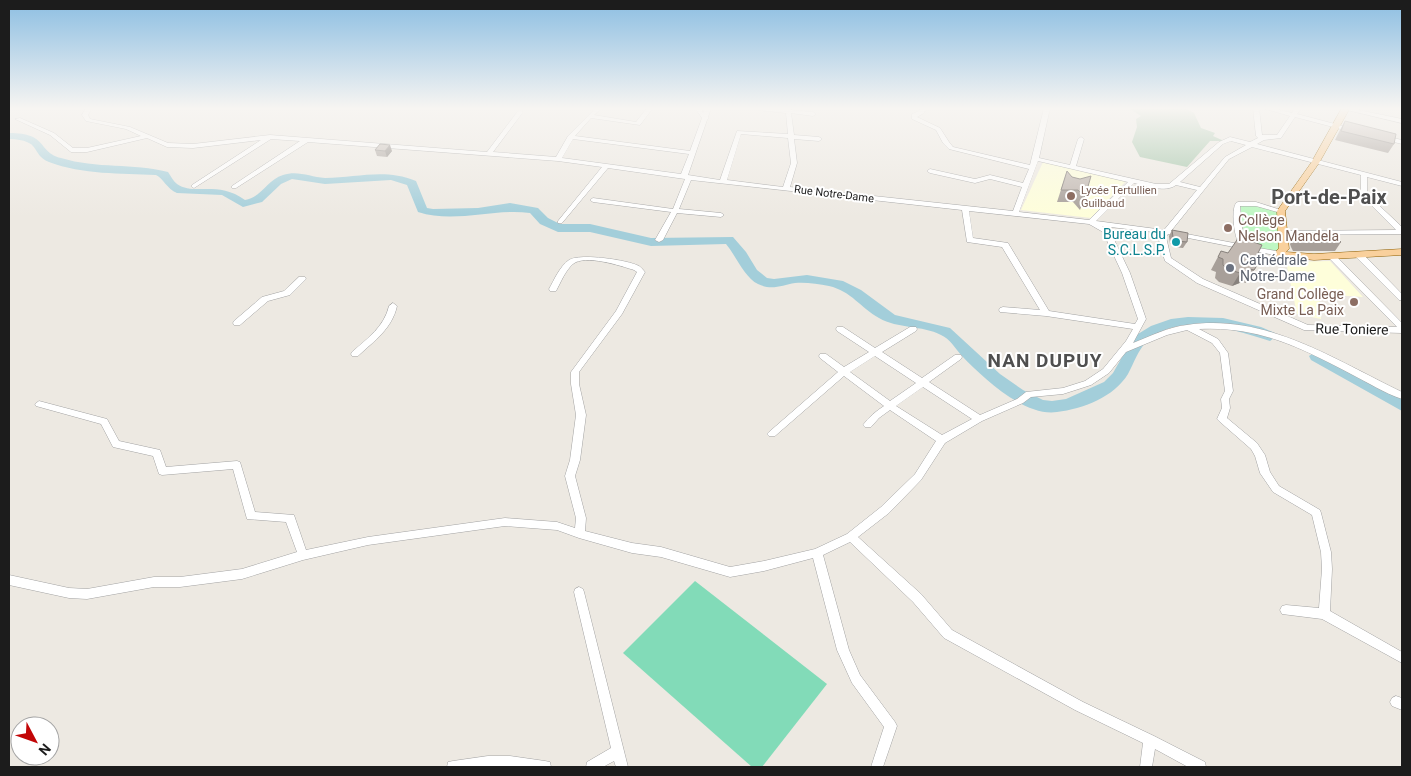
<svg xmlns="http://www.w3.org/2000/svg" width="1411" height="776" font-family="Roboto,sans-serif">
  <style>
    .education { fill: #fefeda }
    .cemetery { fill: #a4c5a9 }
    .park { fill: #bff7c3 }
    .pitch { fill: #82dbb8 }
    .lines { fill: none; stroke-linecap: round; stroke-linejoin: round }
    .river { fill: #a3ceda; fill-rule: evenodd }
    .minor-casing { stroke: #a3a3a3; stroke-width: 1 }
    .major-casing { stroke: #906105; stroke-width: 1 }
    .minor { fill: #fff; fill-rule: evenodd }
    .major { fill: #f9d09c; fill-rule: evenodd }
    .wall { fill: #a79f99 }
    .shaded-wall { fill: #88827d }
    .building { fill: #c2b9b2; stroke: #88827d }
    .education-dot { fill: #8d6e63; stroke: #fff; stroke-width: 2 }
    .culture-dot { fill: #0f9aa8; stroke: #fff; stroke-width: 2 }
    .worship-dot { fill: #6b7280; stroke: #fff; stroke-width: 2 }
    .labels { text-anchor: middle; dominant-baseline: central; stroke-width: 4; stroke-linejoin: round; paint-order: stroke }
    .far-education-label { font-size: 11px; fill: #785e54; stroke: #fff; text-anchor: start }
    .far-street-label { font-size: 11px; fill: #1c1c1c; stroke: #fff }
    .education-label { font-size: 14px; fill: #785e54; stroke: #fff; text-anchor: start }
    .culture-label { font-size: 14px; fill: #0d838f; stroke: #fff; text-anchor: end }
    .worship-label { font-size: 14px; fill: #5b616d; stroke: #fff; text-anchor: start }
    .street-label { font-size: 14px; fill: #1c1c1c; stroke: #fff }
    .district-label { font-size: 19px; font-weight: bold; letter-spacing: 1px; fill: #4f4f4f; stroke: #fff }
    .far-town-label { font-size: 20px; font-weight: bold; fill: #4f4f4f; stroke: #fff }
  </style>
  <rect width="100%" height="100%" fill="#ede9e2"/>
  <path class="education" d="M1043 162 1126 181 1091 218 1021 210Z
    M1330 261 1363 297 1319 294 1321 319 1297 314 1286 262Z"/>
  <path class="cemetery" d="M1129 108H1185L1194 113 1201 128 1215 133 1213 136 1224 141H1210L1187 167 1140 157 1132 142 1137 127 1136 119 1141 116Z"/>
  <path class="park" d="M1246 204 1279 211 1282 248 1278 253 1246 246 1240 206Z"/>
  <path class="pitch" d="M695 581 827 684 762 767H752L623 653Z"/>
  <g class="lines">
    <path class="river" d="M9 133C49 133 37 152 61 158 97 169 133 163 168 172 171 176 173 181 177 184 194 196 218 180 245 200 262 197 267 180 283 175 298 170 310 177 325 178 357 178 384 168 416 181L427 208 433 209 478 208 510 203 538 208 548 218 560 224H590L651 238 733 237 746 252 757 270 767 278 774 279 807 275 843 281 861 290 895 315 950 328 1000 374 1023 390 1043 400 1052 401 1066 399 1104 382 1113 373 1130 343 1138 334 1151 326 1171 319 1188 317 1223 318 1261 327 1275 333 1277 336 1270 341C1232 330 1182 311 1147 341 1138 350 1134 363 1128 374 1114 397 1083 409 1057 412 1025 417 983 378 962 356 955 348 950 339 941 335 922 325 898 329 879 318 861 308 851 291 829 286 818 284 806 282 795 283 782 285 772 291 758 284 745 278 736 256 726 244L651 246 590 232H558L540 224 530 213C493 208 455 224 418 212L407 185 391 180 325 184 292 179 281 184 262 202 243 207 222 195 177 193C167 189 163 178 156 175 121 173 83 175 49 162 30 154 43 140 9 139Z
      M1316 351 1402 398V411L1311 360 1309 356Z"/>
    <defs>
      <path id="minor" d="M86 108H92L88 115 90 119 130 127 168 143 193 144 270 135 487 152 518 111 520 110 523 112 493 152 556 157 568 136 596 108H602L594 115 636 122 647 108H653L640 125 591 118 575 136 690 151 702 118 695 108H701L703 113 705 108H711L708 117 709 118 707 120 688 175 720 180 737 131 788 134 786 113 757 110 754 108 785 109V108H791V110L813 112 816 114 813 116 791 113 794 135 819 137 822 139 819 141 794 139 797 163 790 187 1013 211 1022 187 990 179 975 183 930 173 927 171 930 169 975 179 990 175 1023 183 1029 169 949 149 943 143 936 130 912 119V114L919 111 920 108H926L924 113 917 117 940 128 949 142 953 147 1030 165 1044 108H1050L1039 158 1070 165 1078 139 1081 137 1084 139 1076 166 1156 184H1169L1219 142 1230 137 1250 142 1258 138 1256 136 1253 108H1259L1262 135H1277L1290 116 1262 108H1271L1292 113 1295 108H1301L1297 114 1354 129V131L1352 132 1295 117 1281 138 1264 140 1257 144 1402 182V186L1367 177V194L1402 227V234L1281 235 1280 233 1284 231 1396 230 1361 195V175L1252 147 1229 159 1171 231 1239 244C1234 236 1231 210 1236 203L1238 202H1256L1284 211 1281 213 1256 206H1240L1243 239 1247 246 1282 252V256H1279L1168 234 1166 237 1171 258 1203 279 1308 325 1397 327 1327 256 1331 254H1334L1402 323V333L1304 330 1197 283 1165 261 1158 237 1161 233 1102 226 1110 231 1130 273 1146 319 1133 343C1151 336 1168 327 1187 325 1266 313 1335 360 1402 392V399C1384 393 1367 382 1351 374 1300 347 1258 326 1199 329L1218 339 1228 353 1233 391 1229 399 1230 408 1227 418 1257 443 1265 455 1270 472 1279 486 1320 510 1321 513 1331 552 1332 569 1330 611 1402 652V663L1322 619 1282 614 1280 610 1282 606 1286 605 1319 608 1322 569 1321 552 1312 515 1273 492 1260 473 1255 456 1251 449 1219 421 1217 419 1222 408 1221 399 1225 391 1220 353 1212 343 1187 330 1167 335 1126 352 1109 373 1091 385 1063 394 1031 397 1023 403 982 421 945 443 921 480 889 513 858 537 921 594 952 630 1083 702 1154 736 1205 762 1206 767H1188L1155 749 1152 767H1140L1143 743 1075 710 944 638 913 602 850 542 823 555 849 650 860 675 895 722 897 726 883 767H871L884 727 852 683 837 650 813 558 764 571 730 577 661 557 632 553 579 538 557 530 505 526 368 545 303 560 242 579 180 587H154L87 599 69 598 9 585V575L69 588 87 589 154 577H180L242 569 297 552 286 522 247 519 233 469 162 475 159 474 153 456 113 447 101 424 36 406 35 404 39 401 107 419 119 441 160 450 166 467 237 461 240 462 255 512 294 515 306 550 368 537 505 518 557 522 575 528 576 518 565 476 570 460 576 415 571 384V372L616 311 637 272 634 270C621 266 585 254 573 264 565 271 561 282 556 291H550L549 289C554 280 560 266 569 260 580 253 628 260 639 266 641 267 644 271 645 272L622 314 579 372V384L586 415 580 460 575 476 586 518 585 531 632 543 661 547 730 567 764 561 815 549 847 534 881 507 915 474 936 441 890 410 879 418 871 427H865L863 425C869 417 876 411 884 406L844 376 775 436H769L767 434 769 432 838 372 820 358 819 356 820 354H826L844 367 869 352 837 331 836 329 837 327H843L875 348 910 327H916L917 329 916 331 882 352 922 378 955 355H961L962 357 961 359 929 382 980 415 1017 399 1026 392 1063 388 1085 381 1103 369 1126 341 1133 329 1046 316 1000 312 999 310 1000 308 1003 307 1040 310 1002 247 967 242 962 210 691 180 679 209 721 213 724 215 721 217 677 213 663 240 659 242 655 240 671 212 593 202 590 200 593 198 673 209 685 179 608 168 562 223H558V221L602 167 558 161 308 142 236 188H232V186L300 141 271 139 194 188 192 187V185L261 140 193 148 167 147 147 138 87 152H71L50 135 15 119 20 118 54 133 73 148H87L141 136 126 129 86 121 82 115ZM741 134 788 138 791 163 783 187 727 180ZM573 139 689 154 681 174 562 158ZM1231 141 1246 145 1225 157 1200 187 1180 182 1223 144ZM1038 161 1128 182 1089 220 1019 212ZM1134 183C1146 186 1166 193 1176 185L1197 190 1164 230 1096 221ZM969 211 1089 224 1103 232 1122 273 1138 319 1135 324 1049 311 1008 243 973 238ZM875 356 916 383 890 401 850 372ZM923 387 972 419 942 435 896 406Z
        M1339 108H1349L1402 119V123Z
        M1384 136 1402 140V144L1382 139 1381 138Z
        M1355 252H1361L1402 294V300H1399L1355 256Z
        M299 277H305L306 279 290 295 268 301 240 325H234L233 323 234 321 262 297 284 291Z
        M393 303 397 306C392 329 374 341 358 356H352L351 354 352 352C368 338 384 327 389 306Z
        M579 587 583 589 584 592 628 767H616L614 761 603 767H586L587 762 611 748 574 592 575 589Z
        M1396 696 1402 698V710L1392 706 1390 702 1392 698Z
        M488 756H510L545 761 550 762 551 767H447L448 762 453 761Z"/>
      <path id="major" d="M1342 108H1350L1319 163 1285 211 1289 249 1286 252 1314 254 1402 249V255L1314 260 1276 256 1274 254 1279 248 1277 211 1311 163Z"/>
    </defs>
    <use href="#minor" class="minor-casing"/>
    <use href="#major" class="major-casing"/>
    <use href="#minor" class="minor"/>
    <use href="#major" class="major"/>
  </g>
  <path class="wall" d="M1345 121 1394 144 1388 153 1335 140 1340 130Z
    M375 150 392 151 387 157 377 156Z
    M1067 171 1085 197 1080 210 1073 202H1057Z
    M1172 230 1187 242 1183 248 1174 247V245L1170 244 1169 236Z
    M1311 233 1341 242 1335 251H1293L1291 247 1290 244 1296 236 1309 237Z
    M1221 251 1258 264 1246 283 1242 282 1232 286 1219 282 1215 278 1216 272 1211 270Z"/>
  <path class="shaded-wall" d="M390 145 392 151 387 157 385 151Z
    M1250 269 1242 282 1232 286 1240 273Z"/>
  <path class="building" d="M1345 121 1396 134 1394 144 1341 131Z
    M380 144 390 145 385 151 375 150Z
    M1067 171 1072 177 1080 179 1091 176 1085 197 1078 190H1061Z
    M1172 230 1188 233 1187 242 1177 241V238L1173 237Z
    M1330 232 1341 242H1298L1296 239V236L1316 238 1311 233Z
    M1239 237 1262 245 1253 263 1258 264 1254 270 1250 269 1240 273 1227 269 1223 265V259L1218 257 1221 251 1228 253Z"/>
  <linearGradient id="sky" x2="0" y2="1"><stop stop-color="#8cbee2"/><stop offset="0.5" stop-color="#f7f5f2"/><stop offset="1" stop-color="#f7f5f2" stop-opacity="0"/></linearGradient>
  <rect width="1411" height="217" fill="url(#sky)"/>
  <g class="education-dot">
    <circle cx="1071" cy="196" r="5"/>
    <circle cx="1228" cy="228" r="5"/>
    <circle cx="1354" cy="302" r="5"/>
  </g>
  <circle class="culture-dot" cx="1176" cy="242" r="5"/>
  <circle class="worship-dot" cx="1230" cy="268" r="5"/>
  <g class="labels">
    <g class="far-education-label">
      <text x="1081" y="190">Lycée Tertullien<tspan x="1081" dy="13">Guilbaud</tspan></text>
    </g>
    <g class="far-street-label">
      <text transform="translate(834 194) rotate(7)">Rue Notre-Dame</text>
    </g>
    <g class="education-label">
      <text x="1238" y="220">Collège<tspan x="1238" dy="16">Nelson Mandela</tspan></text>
      <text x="1344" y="294" text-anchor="end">Grand Collège<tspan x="1344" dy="16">Mixte La Paix</tspan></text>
    </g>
    <g class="culture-label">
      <text x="1166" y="234">Bureau du<tspan x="1166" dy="16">S.C.L.S.P.</tspan></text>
    </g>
    <g class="worship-label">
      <text x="1240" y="260">Cathédrale<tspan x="1240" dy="16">Notre-Dame</tspan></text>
    </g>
    <g class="street-label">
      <text transform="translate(1352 329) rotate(1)">Rue Toniere</text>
    </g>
    <g class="district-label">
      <text x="1045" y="360">NAN DUPUY</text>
    </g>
    <g class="far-town-label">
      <text x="1329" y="197">Port-de-Paix</text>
    </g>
  </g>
  <rect width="1411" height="776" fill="none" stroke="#1c1c1c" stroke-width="20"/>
  <g transform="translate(35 741) rotate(131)"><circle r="24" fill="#ffffff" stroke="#a4a4a4"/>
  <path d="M0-4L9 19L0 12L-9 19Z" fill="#c20607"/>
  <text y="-8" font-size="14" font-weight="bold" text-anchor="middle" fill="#1c1c1c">N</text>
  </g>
</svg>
